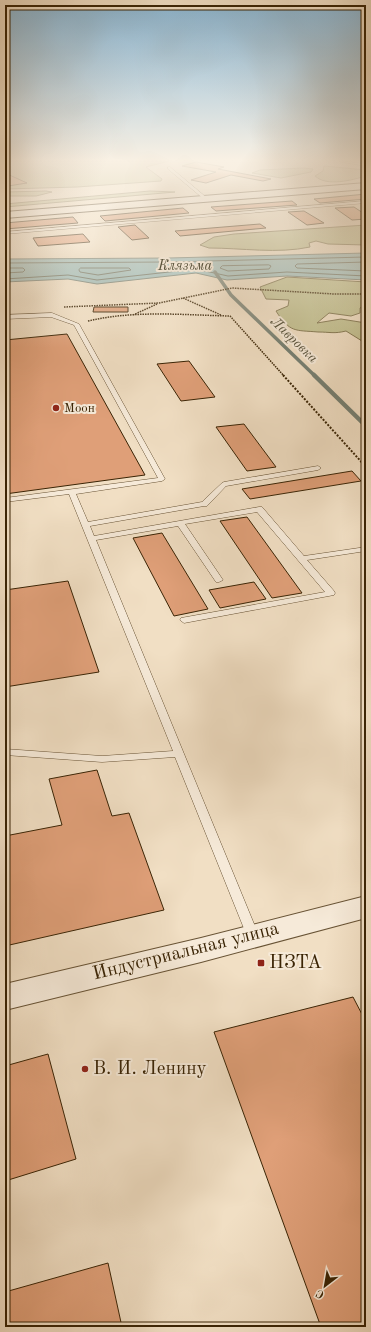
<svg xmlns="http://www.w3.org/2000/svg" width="371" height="1332" font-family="'Old Standard TT',serif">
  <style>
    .green { fill: #c2c08f; stroke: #7e724a }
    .water { fill: #9cbcba; stroke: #757f72 }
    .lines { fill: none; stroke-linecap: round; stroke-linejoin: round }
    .shore { stroke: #6b7060; stroke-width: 1 }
    .stream-far1 { stroke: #757f72; stroke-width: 3.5 }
    .stream { stroke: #757f72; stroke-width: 4.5 }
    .building { fill: #df9f78; stroke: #3a2405 }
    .service-casing { stroke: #685335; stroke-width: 1 }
    .tertiary-casing { stroke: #685335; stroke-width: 2 }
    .secondary-casing { stroke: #3a2405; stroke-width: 2 }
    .path-far1 { stroke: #3a2405; stroke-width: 1.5; stroke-dasharray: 1.5 1; stroke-linecap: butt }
    .path { stroke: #3a2405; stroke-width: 2; stroke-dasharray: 2 1.5; stroke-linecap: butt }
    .service { fill: #f6ead9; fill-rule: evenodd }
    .tertiary { fill: #f6ead9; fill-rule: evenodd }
    .secondary { fill: #f6ead9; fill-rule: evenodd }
    .poi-dot { fill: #8f2418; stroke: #f6ead9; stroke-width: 1.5 }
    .labels { text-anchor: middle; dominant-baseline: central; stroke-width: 4; stroke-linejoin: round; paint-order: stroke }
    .far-poi-label { font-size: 13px; fill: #3a2405; stroke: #f6ead9; text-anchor: start }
    .far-water-label { font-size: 14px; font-style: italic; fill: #57523b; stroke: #f6ead9 }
    .near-street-label { font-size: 19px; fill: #3a2405; stroke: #f6ead9 }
    .near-poi-label { font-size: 19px; fill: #3a2405; stroke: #f6ead9; text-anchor: start }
  </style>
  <rect width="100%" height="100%" fill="#f1dfc4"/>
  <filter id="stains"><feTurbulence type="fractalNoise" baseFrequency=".005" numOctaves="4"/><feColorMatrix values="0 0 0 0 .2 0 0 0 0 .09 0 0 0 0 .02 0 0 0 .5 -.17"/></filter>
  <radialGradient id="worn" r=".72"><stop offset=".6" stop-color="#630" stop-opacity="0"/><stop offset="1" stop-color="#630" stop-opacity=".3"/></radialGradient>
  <path class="green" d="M5 161H169L146 167 162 179 161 181 77 187 5 189Z
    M324 166 366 170V176C352 180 327 187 315 176L323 171Z
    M303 168 313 169 311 172 281 178 252 173 260 170Z
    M46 191 52 192 36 196H5V192Z
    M150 191 175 192 5 207V204Z
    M366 225V245L328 244 316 241 309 243 310 247C278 254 241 248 209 248L200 245 214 237 234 234Z
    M287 277 366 282V305L360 308V313L351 316 329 313 317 323 341 319 366 323V341H362L346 331C334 334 330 332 318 332 295 330 290 333 276 311L288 306 289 300 266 299 260 287Z"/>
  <path class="water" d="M366 253V280L287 276 227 280 196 273 97 284 68 279 5 282V259L168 258Z"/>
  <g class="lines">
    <path class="shore" d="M366 262 297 264 295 266 297 268 366 271
      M5 263 168 262 366 257
      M269 265 271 266 269 269 228 271 220 268 222 266Z
      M5 268H23L25 270 23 272 5 273
      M81 268H129L131 270 98 275 80 272 79 270Z
      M5 279 68 275 97 280 196 269 228 276 287 272 366 276"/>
    <path class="stream-far1" d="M215 272 231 295 315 376"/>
    <path class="stream" d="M314 375 366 426"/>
  </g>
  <path class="building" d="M196 162 224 167 218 169 271 179 263 181 231 175 206 183 191 180 216 172 182 166Z
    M5 173 27 183 8 186 5 185Z
    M366 194V199L320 203 314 199Z
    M292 201 297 205 216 211 211 207Z
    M354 207 366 215V219L352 220 335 208Z
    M183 208 189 213 105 221 100 216Z
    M304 211 324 223 307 225 288 212Z
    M73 217 78 223 5 229V223Z
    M260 224 266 228 180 236 175 231Z
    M135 225 149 238 132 240 118 227Z
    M83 234 90 242 38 246 33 238Z
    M94 307H128V312H93Z
    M67 334 145 475 5 494V340Z
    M189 361 215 397 181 401 157 364Z
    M244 424 276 467 247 471 216 427Z
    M352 471 361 481 250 499 242 489Z
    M247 517 302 593 272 598 220 521Z
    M162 533 208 609 174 616 133 538Z
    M68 581 99 672 5 687V590Z
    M254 582 266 599 220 608 209 590Z
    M97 770 112 816 129 813 164 910 5 946V836L62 825 49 779Z
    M353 997 366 1022V1327H321L214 1032Z
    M48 1054 76 1159 5 1181V1066Z
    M108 1263 122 1327H5V1292Z"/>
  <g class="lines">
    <defs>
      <path id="service" d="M340 161 366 164V166L342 162Z
        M168 167H170L207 198V200H205L168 169Z
        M366 201V203L5 234V232Z
        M52 313 79 324 165 479 162 481 76 494 88 522 202 502 222 483 224 482 318 466 321 468 318 470 226 486 207 506H204L90 526 94 536 259 507H262L304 556 366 547V551L307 560 334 591 335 593 334 595 184 623 180 620 181 618 325 592 257 512 185 524 223 580 219 582H216L178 526 96 540 259 936 257 939 253 941 249 939 247 936 175 757 102 762 5 755V749L102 756 173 751 69 494 5 502V498L158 478 74 325 51 317 5 319V315Z"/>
      <path id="tertiary" d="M366 896V918L201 962 5 1010V984L201 938Z"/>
      <path id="secondary" d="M366 183V189L5 218V212Z"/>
    </defs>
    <use href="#service" class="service-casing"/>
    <use href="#tertiary" class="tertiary-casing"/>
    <use href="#secondary" class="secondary-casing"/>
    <path class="path-far1" d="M183 298 221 315
      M64 307 159 303 232 288 334 294H366
      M133 315 157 304
      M88 321C135 310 183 315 230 316L284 376"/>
    <path class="path" d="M283 375 366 467"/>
    <use href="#service" class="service"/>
    <use href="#tertiary" class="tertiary"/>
    <use href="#secondary" class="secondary"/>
  </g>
  <linearGradient id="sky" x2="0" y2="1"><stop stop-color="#89b7d6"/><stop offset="0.46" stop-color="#f9f1e4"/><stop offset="1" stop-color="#f9f1e4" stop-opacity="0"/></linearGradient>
  <rect width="371" height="348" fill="url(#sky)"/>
  <g class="poi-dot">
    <circle cx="56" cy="408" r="4"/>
    <rect x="257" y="959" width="8" height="8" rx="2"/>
    <circle cx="85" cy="1069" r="4"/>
  </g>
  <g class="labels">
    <g class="far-poi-label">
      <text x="64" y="408">Моон</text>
    </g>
    <g class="far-water-label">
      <text x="185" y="266">Клязьма</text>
      <text transform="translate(294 340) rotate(44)">Лавровка</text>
    </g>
    <g class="near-street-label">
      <text transform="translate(186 952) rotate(-14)">Индустриальная улица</text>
    </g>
    <g class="near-poi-label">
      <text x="269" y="963">НЗТА</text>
      <text x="93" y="1069">В. И. Ленину</text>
    </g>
  </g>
  <rect width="371" height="1332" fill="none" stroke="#f1dfc4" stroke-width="20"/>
  <rect x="6" y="6" width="359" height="1320" fill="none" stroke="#3a2405" stroke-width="2"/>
  <rect x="10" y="10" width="351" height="1312" fill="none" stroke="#3a2405"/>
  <g transform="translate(325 1286) rotate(211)" stroke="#f6ead9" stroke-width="3" paint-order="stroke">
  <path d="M0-3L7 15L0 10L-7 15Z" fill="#3a2405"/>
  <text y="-6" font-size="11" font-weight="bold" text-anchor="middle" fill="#3a2405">С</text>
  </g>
  <rect width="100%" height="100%" filter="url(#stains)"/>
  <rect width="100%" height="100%" fill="url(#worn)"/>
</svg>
